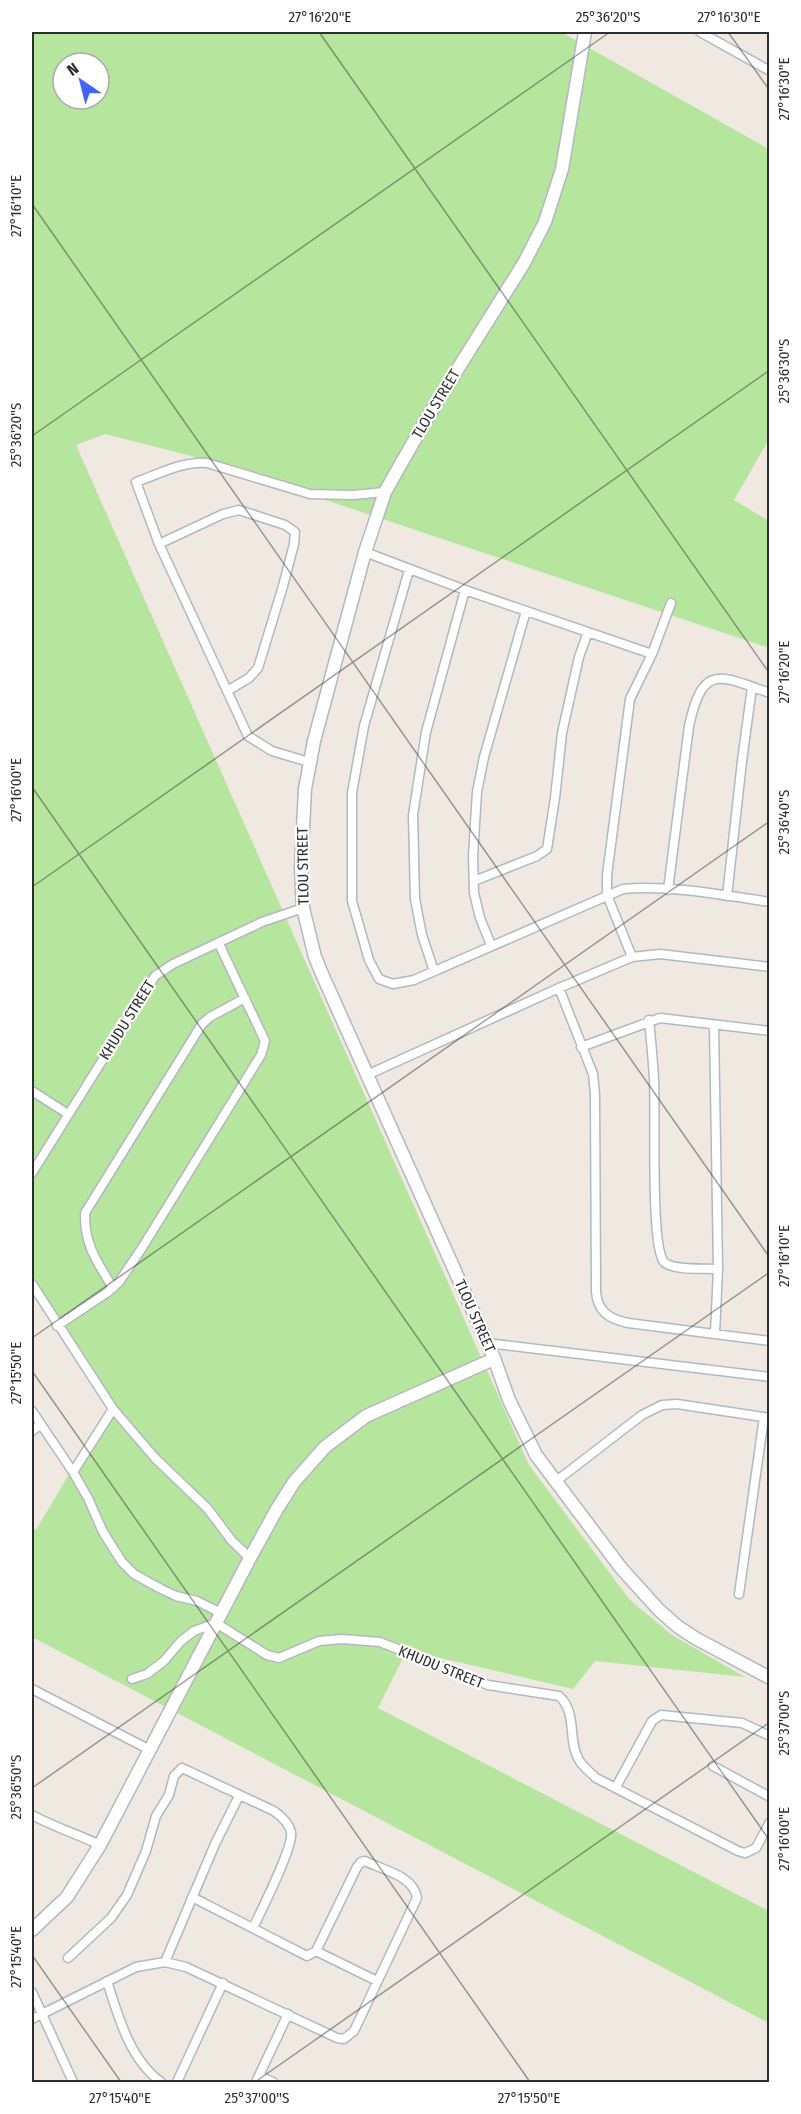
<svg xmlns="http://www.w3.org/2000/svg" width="801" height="2114" font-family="'Fira Sans Condensed',sans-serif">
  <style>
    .green { fill: #b6e59e; fill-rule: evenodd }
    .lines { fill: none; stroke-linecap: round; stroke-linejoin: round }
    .street-casing { stroke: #b4b7c1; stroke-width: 11 }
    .secondary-casing { stroke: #b4b7c1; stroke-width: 15 }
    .street { stroke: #fff; stroke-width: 8 }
    .secondary { stroke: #fff; stroke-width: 12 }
    .ticks { fill: none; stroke: #2e2e2e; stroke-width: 1.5; stroke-opacity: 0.45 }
    .labels { text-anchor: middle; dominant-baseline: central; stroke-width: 4.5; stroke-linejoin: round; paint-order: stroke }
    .street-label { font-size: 15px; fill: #2e2e2e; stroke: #fff }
    .neatline { fill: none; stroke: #2e2e2e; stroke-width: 2 }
    .ticks-label { font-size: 15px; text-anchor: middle; fill: #2e2e2e }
  </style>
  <rect width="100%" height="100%" fill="#efe9e1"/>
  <path class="green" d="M32 32H561L769 149V439L734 500 769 521V648L203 459 105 434 76 445 529 1465 629 1599 672 1635 745 1677 595 1661 573 1689 407 1650 378 1708 769 1911V2023L32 1637V1528L36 1530 112 1402 32 1282ZM63 63H99V99H63Z"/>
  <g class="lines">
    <defs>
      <path id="street" d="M700 32 770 71
        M159 544 223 514 239 510 285 525 295 532 294 544 283 586 258 668 249 678 227 691
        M365 552 465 590 652 654
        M409 570 364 726 352 793V901L369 960 379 979 393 984 414 980 623 889C670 885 723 895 770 902
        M309 762 272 751 248 736 159 544 136 482C159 474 183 461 207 463L310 494 353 495 385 492
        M474 881 537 856 547 849 555 798 562 733 579 657 588 632
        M668 890 689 726C703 662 720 676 770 693
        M727 896 742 761 752 687
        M491 945 480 918 474 893 473 856 477 792 484 757 526 611
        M632 957 607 895V875L630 699 652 654 671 603
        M434 971 422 935 415 899 413 815 426 732 465 590
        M559 988 593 1074 595 1095 596 1291C597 1311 609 1319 628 1323L770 1341
        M649 1020C651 1040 653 1060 654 1080 656 1109 650 1246 664 1262 673 1271 705 1268 718 1269
        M714 1025 718 1269 715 1333
        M581 1047 660 1018 770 1031
        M367 1075 559 988 632 957 660 954 770 967
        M32 1091 68 1114
        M32 1173 155 976 173 964 262 922 303 908
        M32 1284 113 1409 155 1458 208 1509 232 1541 250 1558
        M113 1288C97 1262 84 1244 85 1213L202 1024 210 1017 245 998
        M57 1326 108 1292 119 1282 142 1248 261 1055 265 1041 219 944
        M487 1343 770 1377
        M32 1411 73 1472 88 1498 103 1532 122 1562 134 1574 161 1589 176 1596 197 1601 221 1613
        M32 1431 40 1425
        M73 1472 113 1409
        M555 1482 642 1415 662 1405 677 1404 770 1418
        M739 1594 764 1417
        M132 1679 147 1674 164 1661 181 1641 194 1631 216 1623 267 1655 279 1658 319 1641 342 1639 380 1642 488 1685 559 1696C578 1713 567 1740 579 1760 583 1767 590 1772 596 1778L738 1851 745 1853 756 1848 770 1822
        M32 1689 150 1750
        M713 1766 770 1797
        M616 1787 652 1721 661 1715 742 1723 770 1736
        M32 1815C54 1827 77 1834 100 1845
        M316 1951 377 1981
        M68 1958 111 1918 127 1895 146 1851 156 1816 169 1795 174 1776 182 1768 274 1811C281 1816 289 1823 291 1832 294 1846 261 1911 253 1928
        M165 1962 215 1844 239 1796
        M107 1981C118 2016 130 2060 161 2082
        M32 1992 73 2082
        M32 2019 136 1967 165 1962 186 1967 337 2038 344 2039 354 2031 417 1898C414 1876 383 1870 365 1861L361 1862 357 1867 316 1951 307 1956 192 1897
        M259 2076 273 2082
        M177 2082 223 1983
        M256 2082 288 2014"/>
      <path id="secondary" d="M585 32 562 169 545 222 524 263 427 418 385 492 365 552 314 741 305 789 301 868 303 908 315 957 322 974 494 1358 509 1400 536 1455 621 1568 659 1610 677 1626 695 1638 770 1678
        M32 1930 67 1897 100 1845 250 1558 277 1509 294 1482 325 1447 366 1416 494 1359"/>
    </defs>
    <use href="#street" class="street-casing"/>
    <use href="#secondary" class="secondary-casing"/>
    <use href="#street" class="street"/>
    <use href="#secondary" class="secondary"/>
  </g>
  <path class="ticks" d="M319 32 770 674M728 32 770 91M32 204 770 1258M32 436 610 32M32 787 770 1841M32 887 770 370M32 1338 770 821M32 1371 530 2082M32 1788 770 1272M32 1955 121 2082M255 2082 770 1722"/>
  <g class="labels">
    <g class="street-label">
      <text transform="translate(436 404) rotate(-59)">TLOU STREET</text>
      <text transform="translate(303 866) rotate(-91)">TLOU STREET</text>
      <text transform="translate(127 1020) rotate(-58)">KHUDU STREET</text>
      <text transform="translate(475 1316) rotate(66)">TLOU STREET</text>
      <text transform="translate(441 1667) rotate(22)">KHUDU STREET</text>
    </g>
  </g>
  <rect width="801" height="2114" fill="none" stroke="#ffffff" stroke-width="66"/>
  <g transform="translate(81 81) rotate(325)"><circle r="28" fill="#ffffff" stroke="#ababab" stroke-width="1.5"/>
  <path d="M0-4.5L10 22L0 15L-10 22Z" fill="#4264fb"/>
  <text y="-9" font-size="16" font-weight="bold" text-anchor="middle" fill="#2e2e2e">N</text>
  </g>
  <rect x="33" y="33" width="735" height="2048" class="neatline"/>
  <g class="ticks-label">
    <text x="320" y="22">27°16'20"E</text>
    <text x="608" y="22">25°36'20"S</text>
    <text x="729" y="22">27°16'30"E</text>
    <text transform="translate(784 89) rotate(-90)" y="5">27°16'30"E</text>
    <text transform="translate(16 206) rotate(-90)" y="5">27°16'10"E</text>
    <text transform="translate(784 371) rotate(-90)" y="5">25°36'30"S</text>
    <text transform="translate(16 435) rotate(-90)" y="5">25°36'20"S</text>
    <text transform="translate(784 672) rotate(-90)" y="5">27°16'20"E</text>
    <text transform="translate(16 790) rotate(-90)" y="5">27°16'00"E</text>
    <text transform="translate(784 822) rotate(-90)" y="5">25°36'40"S</text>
    <text transform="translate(784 1256) rotate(-90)" y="5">27°16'10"E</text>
    <text transform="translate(16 1373) rotate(-90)" y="5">27°15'50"E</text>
    <text transform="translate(784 1723) rotate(-90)" y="5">25°37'00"S</text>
    <text transform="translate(16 1787) rotate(-90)" y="5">25°36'50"S</text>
    <text transform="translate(784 1839) rotate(-90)" y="5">27°16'00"E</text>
    <text transform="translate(16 1957) rotate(-90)" y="5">27°15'40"E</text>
    <text x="120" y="2103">27°15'40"E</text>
    <text x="257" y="2103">25°37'00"S</text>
    <text x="529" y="2103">27°15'50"E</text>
  </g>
</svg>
